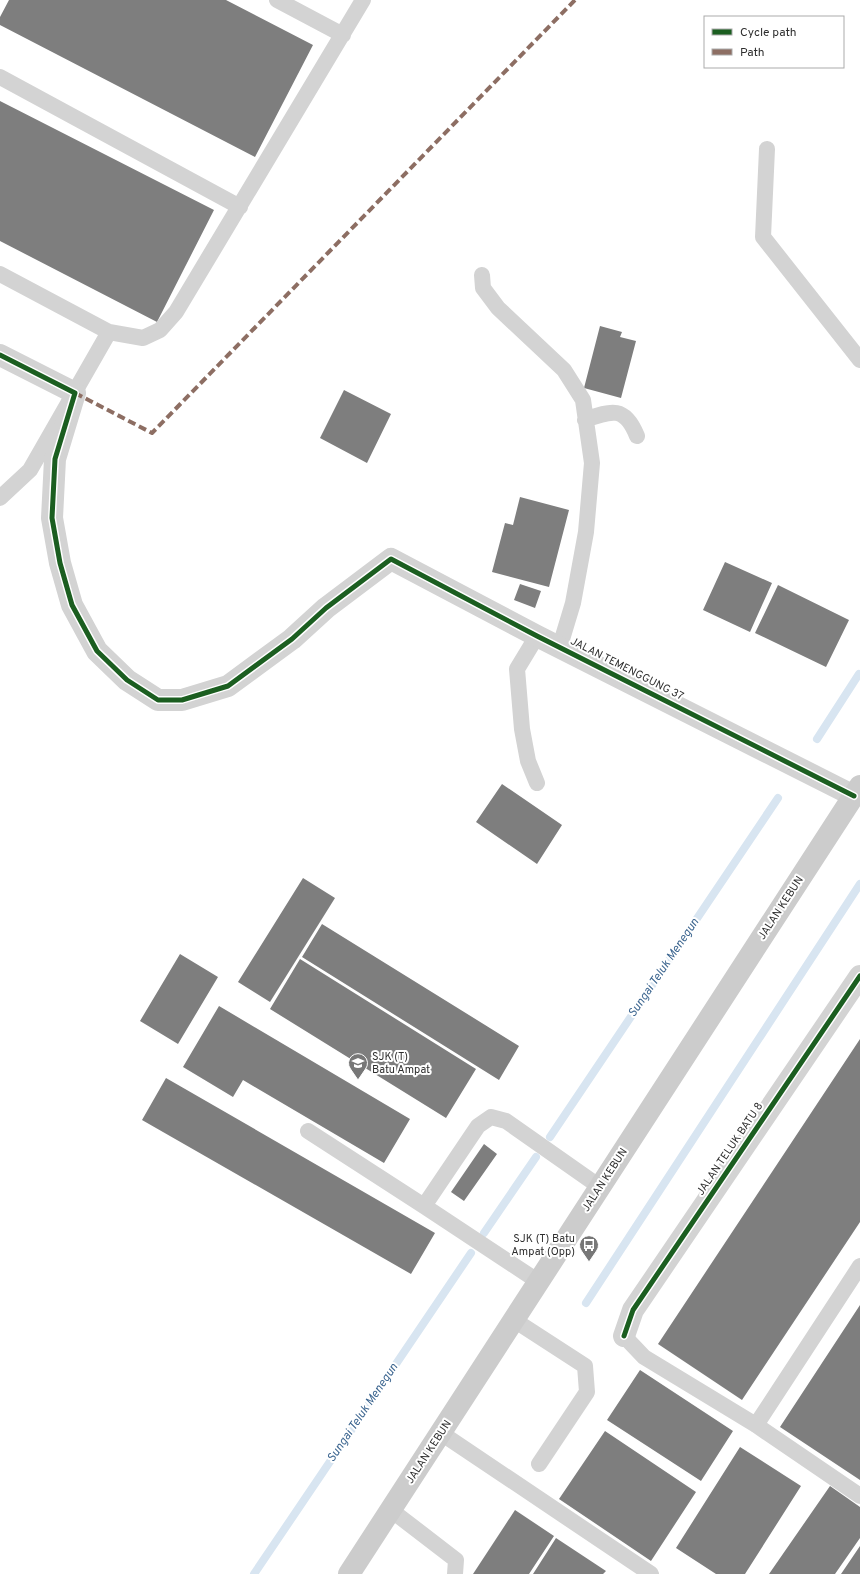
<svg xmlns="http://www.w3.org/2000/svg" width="860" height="1574" font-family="Overpass,sans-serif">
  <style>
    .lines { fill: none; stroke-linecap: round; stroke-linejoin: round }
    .stream { stroke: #d8e5f1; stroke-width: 8 }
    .building { fill: #7e7e7e }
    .lane { stroke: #d3d3d3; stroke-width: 16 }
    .street { stroke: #d3d3d3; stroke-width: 22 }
    .secondary { stroke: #ccc; stroke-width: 22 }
    .quiet { stroke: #8d6e63; stroke-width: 4; stroke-dasharray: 8 4; stroke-linecap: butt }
    .cycleway-casing { stroke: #fff; stroke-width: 8 }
    .cycleway { stroke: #1b5e20; stroke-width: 5 }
    .labels { text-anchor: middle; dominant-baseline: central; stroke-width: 4; stroke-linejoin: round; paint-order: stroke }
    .street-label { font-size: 11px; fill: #2e2e2e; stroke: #fff }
    .poi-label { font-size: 11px; fill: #2e2e2e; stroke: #fff; text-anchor: start }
    .water-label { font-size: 12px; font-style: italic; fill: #3d6690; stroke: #fff }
  </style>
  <rect width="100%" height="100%" fill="#fff"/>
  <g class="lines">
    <path class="stream" d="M817 739 859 674
      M550 1137 778 798
      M484 1233 536 1157
      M586 1303 860 884
      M254 1574 471 1253"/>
  </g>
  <path class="building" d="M9 0H226L313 45 255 157 0 25V17Z
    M0 101 214 210 157 322 0 241Z
    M600 326 622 332 620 337 636 341 621 398 584 388Z
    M344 390 391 414 367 463 320 438Z
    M520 497 569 510 549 587 492 572 505 523 513 525Z
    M725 562 772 583 750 632 703 610Z
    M520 584 541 591 535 608 514 600Z
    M778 585 849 620 826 667 755 633Z
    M502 784 562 825 537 864 476 822Z
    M303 878 335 898 270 1002 238 982Z
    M322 924 519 1046 499 1080 302 957Z
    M180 954 218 977 178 1044 140 1021Z
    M300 959 476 1069 446 1118 270 1009Z
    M219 1006 410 1119 384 1163 243 1080 233 1097 183 1067Z
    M860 1039V1222L742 1400 658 1344Z
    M166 1078 435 1233 411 1274 142 1120Z
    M484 1144 497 1154 464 1201 451 1192Z
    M860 1305V1480L780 1427Z
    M640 1370 733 1431 701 1481 607 1420Z
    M605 1431 696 1492 651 1561 559 1499Z
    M740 1447 801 1486 745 1574H716L676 1548Z
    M830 1486 860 1507V1538L835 1574H769Z
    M515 1510 554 1536 529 1574H473Z
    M556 1538 606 1571 603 1574H533Z
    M860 1546V1574H841Z"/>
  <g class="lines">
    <path class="lane" d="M277 0 343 35
      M0 77 240 207
      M767 149 763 237 860 360
      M0 274 109 332 143 338 160 330 176 312 363 0
      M482 275 483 288 498 308 564 370 583 400 592 463 586 532 573 603 560 646
      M585 420C612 410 625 406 637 436
      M0 498 30 470 109 332
      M537 636 517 669 522 729 528 761 537 783
      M308 1131 424 1206 539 1282
      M424 1206 478 1126 491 1117 506 1121 600 1187
      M514 1320 585 1366 587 1392 539 1464
      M624 1336 644 1357 756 1425 860 1496
      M756 1425 860 1266
      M441 1433 651 1574
      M391 1510 456 1560 455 1574"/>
    <path class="street" d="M0 355 75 393 55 459 52 518 60 563 72 605 97 651 127 680 158 700H182L228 686 292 639 326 608 391 559 537 636 854 796
      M624 1336 633 1310 860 976"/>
    <path class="secondary" d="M349 1574 860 786"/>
    <path class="quiet" d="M75 393 152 433 575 0"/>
    <defs>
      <path id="cycleway" d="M0 355 75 393 55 459 52 518 60 563 72 605 97 651 127 680 158 700H182L228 686 292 639 326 608 391 559 537 636 854 796
        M624 1336 633 1310 860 976"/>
    </defs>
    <use href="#cycleway" class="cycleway-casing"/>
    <use href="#cycleway" class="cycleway"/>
  </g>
  <defs>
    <symbol id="school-pin" viewBox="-11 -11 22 30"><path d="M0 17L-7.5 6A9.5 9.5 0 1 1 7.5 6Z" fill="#777" stroke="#fff"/><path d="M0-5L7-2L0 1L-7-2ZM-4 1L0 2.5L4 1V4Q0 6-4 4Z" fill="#fff"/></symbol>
    <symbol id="bus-pin" viewBox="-11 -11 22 30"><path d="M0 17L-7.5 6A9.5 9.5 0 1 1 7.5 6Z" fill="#777" stroke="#fff"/><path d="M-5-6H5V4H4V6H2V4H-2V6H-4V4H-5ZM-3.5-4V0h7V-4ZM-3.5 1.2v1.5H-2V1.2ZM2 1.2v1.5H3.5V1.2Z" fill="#fff"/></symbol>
  </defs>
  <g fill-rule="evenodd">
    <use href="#school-pin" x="347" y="1052" width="22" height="30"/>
    <use href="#bus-pin" x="578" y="1234" width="22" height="30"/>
  </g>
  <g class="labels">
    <g class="street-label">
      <text transform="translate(627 669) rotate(27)">JALAN TEMENGGUNG 37</text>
      <text transform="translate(781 908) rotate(-57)">JALAN KEBUN</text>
      <text transform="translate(730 1149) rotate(-56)">JALAN TELUK BATU 8</text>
      <text transform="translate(605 1180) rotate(-57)">JALAN KEBUN</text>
      <text transform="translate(429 1452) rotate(-57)">JALAN KEBUN</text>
    </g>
    <g class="poi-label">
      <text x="372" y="1057">SJK (T)<tspan x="372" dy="13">Batu Ampat</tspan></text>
      <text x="575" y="1239" text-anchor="end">SJK (T) Batu<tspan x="575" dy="13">Ampat (Opp)</tspan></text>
    </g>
    <g class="water-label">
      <text transform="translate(664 968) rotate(-56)">Sungai Teluk Menegun</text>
      <text transform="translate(363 1413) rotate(-56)">Sungai Teluk Menegun</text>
    </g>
  </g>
  <rect x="704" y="16" width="140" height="52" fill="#ffffff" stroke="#ababab"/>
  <rect x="712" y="29" width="20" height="6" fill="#1b5e20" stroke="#ababab"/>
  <text x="740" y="36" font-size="12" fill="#2e2e2e">Cycle path</text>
  <rect x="712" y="49" width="20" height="6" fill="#8d6e63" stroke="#ababab"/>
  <text x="740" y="56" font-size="12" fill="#2e2e2e">Path</text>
</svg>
